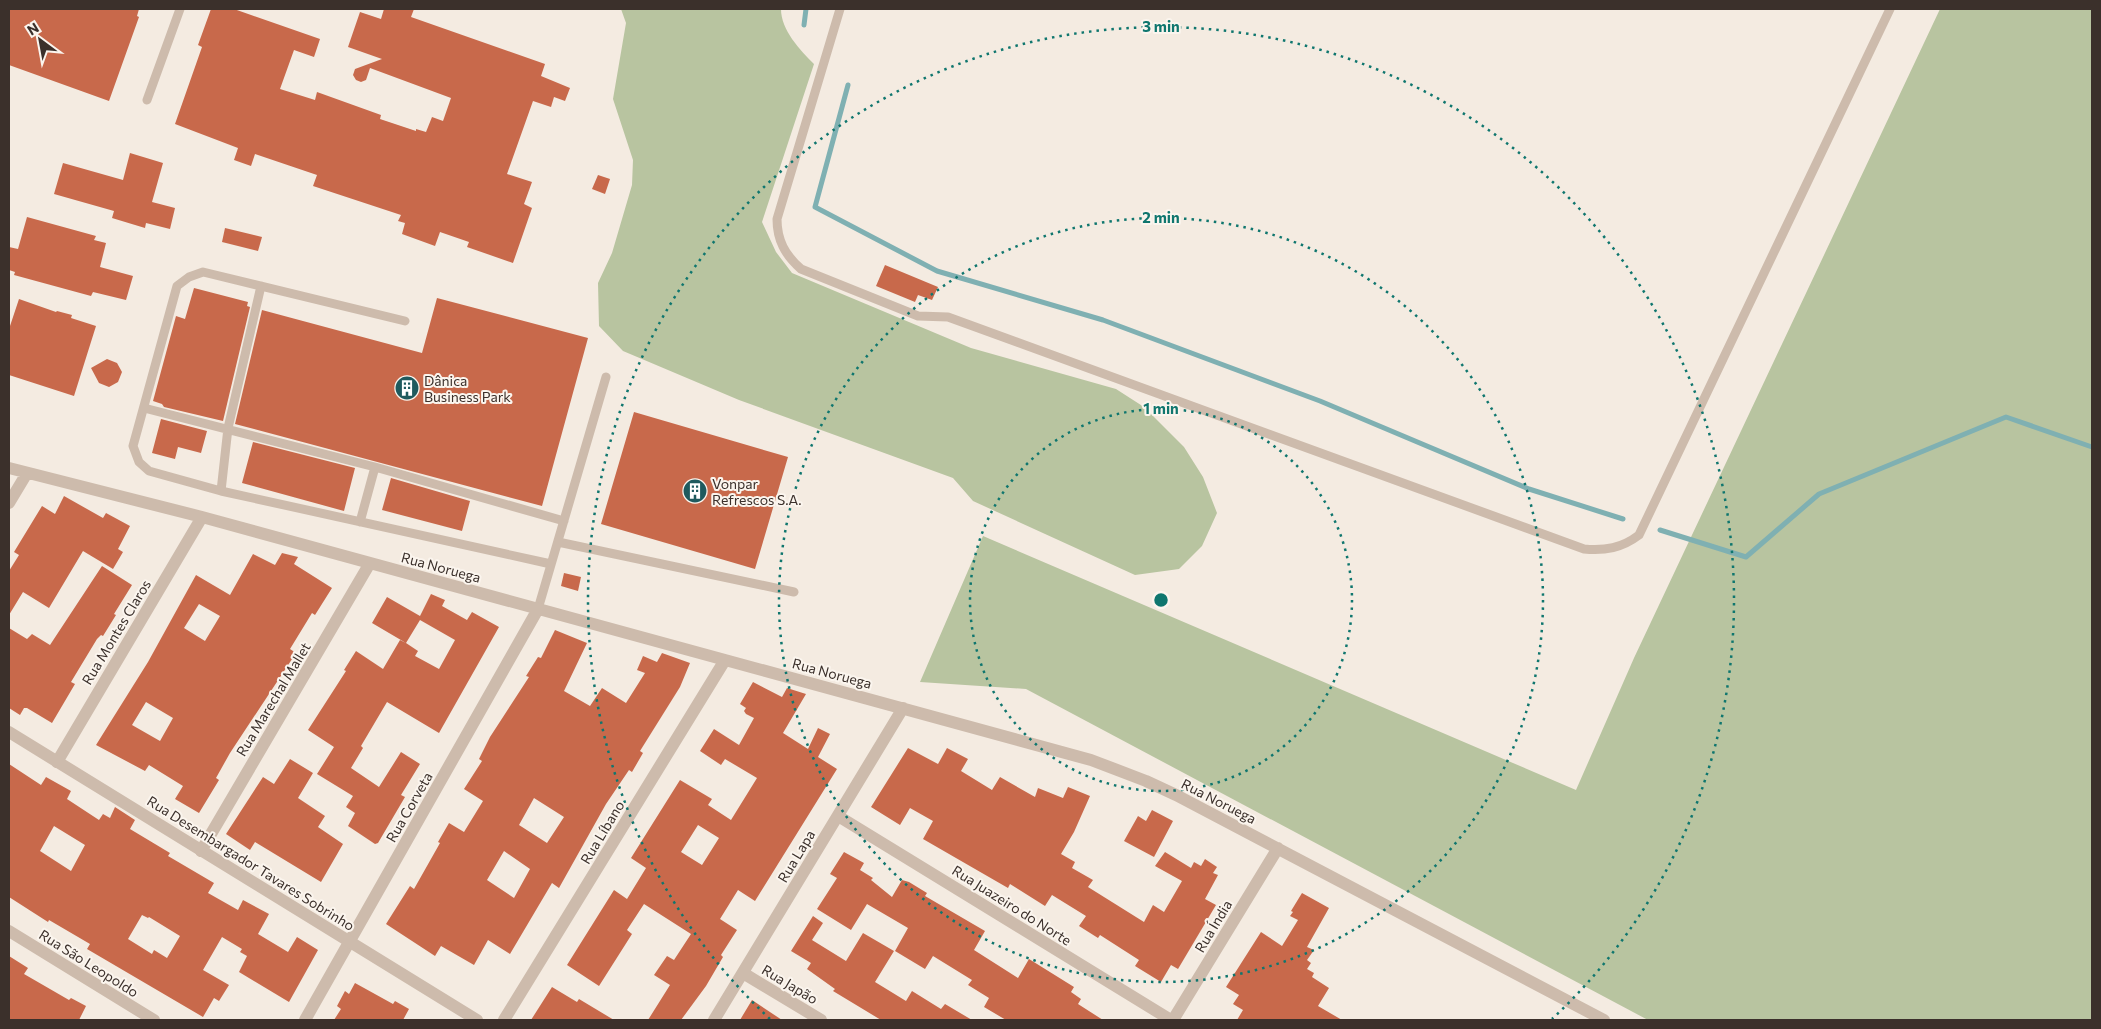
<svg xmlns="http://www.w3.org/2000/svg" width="2101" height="1029" font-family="Commissioner,sans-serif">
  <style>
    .green { fill: #b8c4a0 }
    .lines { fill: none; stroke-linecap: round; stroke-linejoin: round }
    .stream { stroke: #7fb0b2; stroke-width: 5 }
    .building { fill: #c8694b; fill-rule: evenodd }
    .service { stroke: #cdbbac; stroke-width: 9 }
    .minor { stroke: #cdbbac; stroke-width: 12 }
    .tertiary { stroke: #cdbbac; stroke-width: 12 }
    .ring { fill: none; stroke: #0f766e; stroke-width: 2.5; stroke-dasharray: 2.5 5 }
    .labels { text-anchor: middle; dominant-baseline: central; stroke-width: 4; stroke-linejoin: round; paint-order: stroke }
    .poi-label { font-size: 14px; fill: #3b302b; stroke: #fbf5ee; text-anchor: start }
    .street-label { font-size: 14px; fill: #3b302b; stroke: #fbf5ee }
    .centre { fill: #0f766e; stroke: #fbf5ee; stroke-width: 2.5 }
    .ring-label { font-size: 15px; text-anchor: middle; font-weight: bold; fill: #0f766e; stroke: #fbf5ee; stroke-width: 4; stroke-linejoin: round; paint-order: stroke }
  </style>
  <rect width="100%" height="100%" fill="#f4ebe1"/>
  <path class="green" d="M621 9H781C781 30 800 50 814 64L762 222 776 252 792 273 971 348 1116 389 1144 407 1184 447 1203 477 1217 513 1202 546 1179 569 1135 575 973 501 953 478 739 400 623 351 599 326 598 283 612 253 632 185 633 160 613 99 626 23Z
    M1940 9H2092V1020H1648L1026 689 920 682 983 536 1576 790 1634 658Z"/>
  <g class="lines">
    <path class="stream" d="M804 25 806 9
      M848 85 815 207 937 271 1103 320 1320 401 1529 489 1623 519
      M1660 530 1746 557 1819 494 2006 417 2092 447"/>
  </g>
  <path class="building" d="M9 9H139L137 16 139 17 109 101 9 65Z
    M211 9H234L320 39 314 57 294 50 280 89 315 100 317 92 381 115 380 119 416 131V129L426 132 432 117 443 121 451 98 370 68 366 80 361 82 356 80 353 75 355 69 382 59 348 47 360 12 381 19 384 9H414L411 17 545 64 541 76 570 88 565 101 554 97 551 107 533 101 507 174 532 182 524 204 532 208 513 263 467 247 469 242 440 232 435 246 402 234 405 223 398 221 401 215 313 186 317 175 255 154 251 166 234 160 238 148 175 124 202 47 198 45Z
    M130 153 163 163 152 202 175 208 170 229 146 223 145 228 112 218 114 211 54 194 63 163 123 180Z
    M598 175 610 179 605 194 592 189Z
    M27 217 96 236 94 240 106 243 100 267 133 276 126 300 93 292 91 296 14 275 15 272 9 270V247L18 249Z
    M225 228 262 237 258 251 222 242Z
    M885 265 938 287 932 300 918 295 915 302 876 286Z
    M194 288 248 302 247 306 250 307 223 421 164 407 162 404 153 401 176 316 185 319Z
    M437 298 588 338 542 506 235 424 262 310 422 353Z
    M19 299 56 312 57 311 72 315 71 318 96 326 74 396 9 375V329Z
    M107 359 117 363 122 372 118 382 109 387 99 383 91 368Z
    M634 412 788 457 755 569 601 524Z
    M161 419 207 431 201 453 178 447 175 459 152 453Z
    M253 442 355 468 344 511 242 483Z
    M391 478 470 501 462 531 382 510Z
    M64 496 103 518 106 513 130 526 118 549 123 552 113 569 83 551 49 608 23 592 9 615V571L19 555 14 552 42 506 55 514Z
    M282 553 298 557 294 564 332 588 315 615 312 613 290 649 296 653 230 753 216 778 219 780 199 813 175 799 183 786 149 765 145 771 96 745 148 662 196 575 230 595 253 554 275 565ZM199 604 220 616 205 641 184 628ZM146 702 173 718 160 741 132 725Z
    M102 566 132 585 114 614 116 615 103 636 101 635 97 639 71 682 75 684 52 723 27 708H24L20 715 9 708V628L27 639 32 634 50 645Z
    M564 573 581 577 578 591 561 586Z
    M431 594 445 600 442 606 467 620 472 612 499 627 439 733 387 702 361 746 363 748 351 768 379 787 401 752 420 764 401 795 405 797 378 843 375 844 348 826 355 813 346 807 353 796 317 774 334 747 308 730 346 671 344 670 356 651 383 669 400 640 406 643 372 623 387 597 420 616ZM420 620 455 640 439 669 415 656 418 651 406 643Z
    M555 630 587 643 564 691 590 706 602 688 626 703 645 673 637 670 643 656 657 662 662 653 690 663 680 687 640 751 643 753 632 772 629 770 606 804 559 888 552 883 510 954 488 940 474 965 441 946 435 956 386 924 410 886 414 889 440 843 438 842 449 823 464 832 483 801 464 789 482 761 479 759 490 737 529 677 526 676 538 657 541 658ZM534 798 564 817 547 843 519 825ZM504 851 530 869 514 898 487 880Z
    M753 682 782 697 787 688 806 694 783 733 808 749 818 728 830 734 818 757 837 769 755 901 738 890 720 919 737 930 721 955 723 957 706 986 681 1020H648L670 985 654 975 667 956 674 960 691 934 644 904 627 930 632 934 599 986 567 965 614 890 627 899 646 868 631 858 680 780 712 799 708 805 731 820 757 778 725 759 721 765 700 751 714 729 739 745 754 718 746 714 744 711 746 708 740 704ZM698 825 719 838 702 865 681 852Z
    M908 748 938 764 947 748 968 759 961 771 992 790 1000 777 1035 797 1038 788 1063 798 1068 787 1090 796 1074 832 1061 854 1075 862 1072 868 1093 880 1088 887 1144 922 1153 905 1164 912 1182 881 1155 866 1165 852 1191 868 1194 862 1201 866 1205 859 1217 867 1213 873 1218 875 1205 899 1216 905 1178 969 1171 965 1161 982 1135 966 1139 960 1100 935 1098 938 1079 926 1086 916 1052 895 1045 906 1010 884 1008 888 923 839 933 821 910 808 900 825 871 807Z
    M290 759 313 773 298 798 325 816 318 827 343 844 321 882 255 842 250 850 226 834 263 777 274 784Z
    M9 764 41 785 46 777 71 791 67 799 99 820 103 814 110 818 115 807 135 820 130 829 170 853 168 856 214 883 208 893 238 910 243 900 269 914 258 934 288 952 297 937 318 950 289 1002 239 972 247 956 240 952 242 949 222 937 203 970 229 985 219 1001 214 998 203 1017 87 949 90 944 49 920 48 922 9 897ZM54 826 85 845 71 871 40 851ZM142 915 148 918 149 917 180 936 167 958 154 950 152 954 128 939Z
    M1152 810 1173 821 1154 857 1124 841 1138 816 1146 821Z
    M844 852 864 863 860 870 873 878 871 880 892 897 902 880 909 882 927 893 925 896 985 931 974 950 1018 978 1029 959 1074 987 1071 992 1081 999 1078 1004 1103 1020H1006L984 1007 989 998 968 985 972 980 933 956 925 969 895 951 908 928 867 904 851 930 817 909 837 878 830 874Z
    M1302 893 1329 908 1307 947 1314 950 1307 960 1311 963 1307 969 1314 973 1312 977 1329 988 1318 1006 1342 1020H1237L1243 1010 1233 1004 1239 995 1226 987 1261 932 1282 946 1298 920 1290 916 1293 912 1291 911Z
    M813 916 823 923 812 940 846 961 863 933 894 951 875 982 906 1001 912 991 941 1009 945 1004 972 1020H881L833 991 835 989 807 969 811 963 791 951Z
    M9 956 28 968 24 974 69 1000 71 998 86 1006 79 1020H9Z
    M355 983 393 1004 395 1001 409 1009 403 1020H334L341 1009 337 1006 345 991 349 994Z
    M552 987 577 1002 579 999 614 1020H531Z
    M752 1000 782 1020H740Z"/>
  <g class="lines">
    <path class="service" d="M840 9 777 219C777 240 785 255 801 269L918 316 948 317 1584 549C1605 551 1622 548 1639 535L1890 9
      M147 100 180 9
      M405 321 203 272 189 277 177 286 133 446 139 462 149 471 221 491 551 564
      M144 408 375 467 564 521
      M221 491 228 428 261 286
      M360 522 375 467
      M558 542 794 592
      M538 609 606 377"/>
    <path class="minor" d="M9 468 202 517 1091 760 1146 781 1176 795 1604 1020
      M9 503 27 473
      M57 762 202 517
      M838 816 1171 1020
      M201 851 370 563
      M743 973 821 1020
      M305 1020 538 609
      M504 1020 725 660
      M714 1020 903 708
      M1173 1020 1278 848"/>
    <path class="tertiary" d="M9 732 477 1020
      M9 931 154 1020"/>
  </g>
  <g class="ring">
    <circle cx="1161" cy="600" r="191"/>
    <circle cx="1161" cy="600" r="382"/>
    <path d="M770 1019A573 573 0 1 1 1552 1019"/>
  </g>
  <defs>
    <symbol id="building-disc" viewBox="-11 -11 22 22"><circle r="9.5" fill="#1f5a5e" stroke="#fbf5ee"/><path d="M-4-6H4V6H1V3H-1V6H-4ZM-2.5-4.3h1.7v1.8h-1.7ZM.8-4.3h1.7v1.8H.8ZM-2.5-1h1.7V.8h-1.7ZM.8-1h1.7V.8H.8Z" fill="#fff"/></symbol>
  </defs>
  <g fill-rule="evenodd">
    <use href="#building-disc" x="393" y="374" width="28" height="28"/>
    <use href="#building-disc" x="681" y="477" width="28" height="28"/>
  </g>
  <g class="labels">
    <g class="poi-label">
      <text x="424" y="380">Dânica<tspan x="424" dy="16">Business Park</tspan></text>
      <text x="712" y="483">Vonpar<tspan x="712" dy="16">Refrescos S.A.</tspan></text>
    </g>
    <g class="street-label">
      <text transform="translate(441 567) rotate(15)">Rua Noruega</text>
      <text transform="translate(116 632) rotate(-59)">Rua Montes Claros</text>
      <text transform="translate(832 673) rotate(15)">Rua Noruega</text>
      <text transform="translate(273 699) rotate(-59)">Rua Marechal Mallet</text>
      <text transform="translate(1219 801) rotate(27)">Rua Noruega</text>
      <text transform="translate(409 807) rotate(-60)">Rua Corveta</text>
      <text transform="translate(602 832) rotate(-59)">Rua Líbano</text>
      <text transform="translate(796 856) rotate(-59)">Rua Lapa</text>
      <text transform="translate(251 863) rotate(32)">Rua Desembargador Tavares Sobrinho</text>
      <text transform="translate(1012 905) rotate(32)">Rua Juazeiro do Norte</text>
      <text transform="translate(1213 926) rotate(-59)">Rua Índia</text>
      <text transform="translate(89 963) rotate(32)">Rua São Leopoldo</text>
      <text transform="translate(790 984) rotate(31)">Rua Japão</text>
    </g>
  </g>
  <circle cx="1161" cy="600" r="8" class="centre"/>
  <g class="ring-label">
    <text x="1161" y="32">3 min</text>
    <text x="1161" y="223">2 min</text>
    <text x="1161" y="414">1 min</text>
  </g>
  <rect width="2101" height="1029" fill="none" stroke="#3b302b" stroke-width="20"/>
  <g transform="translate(40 40) rotate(328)" stroke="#fbf5ee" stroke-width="4" paint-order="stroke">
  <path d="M0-4L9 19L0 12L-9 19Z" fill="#3b302b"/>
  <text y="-8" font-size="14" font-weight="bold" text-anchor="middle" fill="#3b302b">N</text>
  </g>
</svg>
